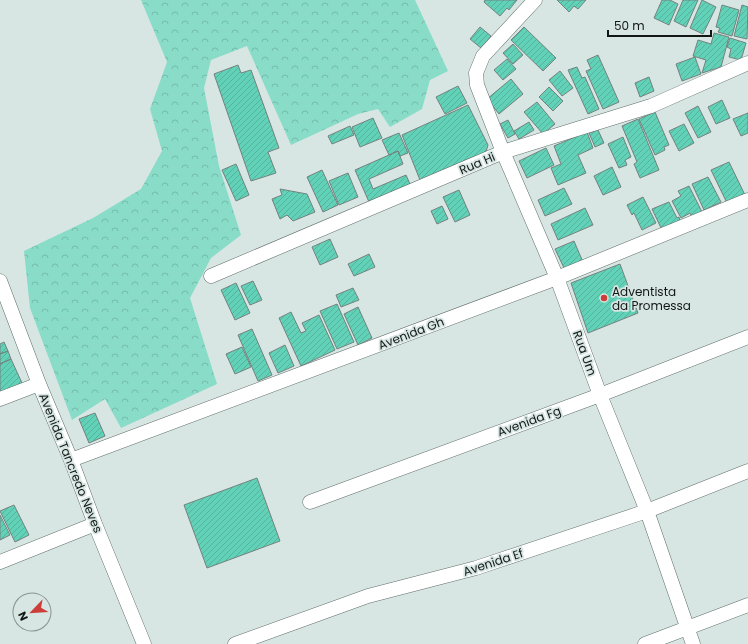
<svg xmlns="http://www.w3.org/2000/svg" width="748" height="644" font-family="Poppins,sans-serif">
  <style>
    .forest { fill: url(#forest-crowns) }
    .building { fill: url(#building-hatch); stroke: #74827e }
    .lines { fill: none; stroke-linecap: round; stroke-linejoin: round }
    .minor-casing { stroke: #616f6b; stroke-width: 15 }
    .minor { stroke: #fff; stroke-width: 14 }
    .poi-dot { fill: #cc3e37; stroke: #d7e6e2; stroke-width: 1.5 }
    .labels { text-anchor: middle; dominant-baseline: central; stroke-width: 3.5; stroke-linejoin: round; paint-order: stroke }
    .street-label { font-size: 12px; fill: #111715; stroke: #d7e6e2 }
    .poi-label { font-size: 12px; fill: #111715; stroke: #d7e6e2; text-anchor: start }
  </style>
  <defs>
    <pattern id="forest-crowns" width="20" height="18" patternUnits="userSpaceOnUse"><rect width="20" height="18" fill="#88dcc8"/><path d="M2 6a3 3 0 1 1 6 0M12 15a3 3 0 1 1 6 0" fill="none" stroke="#74bcab"/></pattern>
    <pattern id="building-hatch" width="6" height="6" patternUnits="userSpaceOnUse"><rect width="6" height="6" fill="#61d1b8"/><path d="M-1 1l2-2M0 6l6-6M5 7l2-2" fill="none" stroke="#53b39d"/></pattern>
  </defs>
  <rect width="100%" height="100%" fill="#d7e6e2"/>
  <path class="forest" d="M141 0H415L448 71 430 80 422 109 390 127 378 109 358 114 291 145 247 46 211 60 204 88 219 166 241 235 211 258 190 298 217 384 121 428 105 399 72 420 30 308 24 251 93 218 141 189 162 151 150 109 167 62Z"/>
  <path class="building" d="M485 0H517L509 10 507 8 500 16 484 2Z
    M557 0H586L578 9 574 6 569 12Z
    M662 0H670L678 4 669 25 654 18Z
    M683 0H698L686 27 674 21Z
    M702 0 716 7 703 34 690 28Z
    M722 5 739 10 732 36 718 32 720 28 716 27Z
    M742 5 748 7 747 39 734 36Z
    M480 27 491 36 481 48 470 39Z
    M524 27 556 58 543 71 511 40Z
    M714 33 729 37 721 67 702 73 706 60 693 56 698 40 711 44Z
    M730 38 746 43 741 60 729 57 731 49 727 47Z
    M513 44 523 55 513 64 503 53Z
    M598 55 619 102 603 109 586 71 591 69 587 60Z
    M695 57 701 74 682 81 676 64Z
    M507 59 516 69 503 80 494 70Z
    M238 65 241 73 251 70 279 148 268 152 276 173 251 181 214 74Z
    M577 67 582 78 585 77 599 109 588 114 568 70Z
    M560 71 573 88 562 96 549 80Z
    M649 77 654 91 640 97 635 83Z
    M511 79 523 94 499 114 487 99Z
    M458 86 467 103 445 114 436 97Z
    M549 87 563 101 553 111 539 97Z
    M722 100 730 118 716 124 708 107Z
    M537 102 555 124 543 134 524 112Z
    M468 105 488 145 485 155 474 160 473 157 420 180 402 135Z
    M698 106 711 132 698 138 685 113Z
    M655 112 669 145 664 147 665 150 655 155 639 119Z
    M748 113V133L741 136 733 119Z
    M373 118 382 138 360 147 352 127Z
    M638 119 659 170 640 178 634 164 637 162 622 126Z
    M508 120 515 134 508 138 500 124Z
    M529 122 534 130 519 139 514 131Z
    M684 124 694 143 679 151 669 131Z
    M350 126 354 135 332 144 328 136Z
    M598 130 604 143 595 147 589 133Z
    M587 132 593 148 578 155 586 173 558 185 551 168 561 164 554 146Z
    M399 133 408 153 400 156 398 151 389 155 382 140Z
    M623 137 631 157 625 160 627 165 619 168 608 144Z
    M546 148 554 165 527 178 519 161Z
    M398 151 403 164 369 179 373 189 406 175 410 184 369 202 355 170Z
    M729 162 745 195 727 203 711 170Z
    M236 164 249 195 236 201 222 170Z
    M612 167 621 187 603 195 594 176Z
    M322 170 338 205 323 212 307 177Z
    M348 173 358 197 339 205 329 181Z
    M708 177 721 202 704 210 692 184Z
    M689 186 702 212 692 217 690 213 681 218 672 201 681 196 678 191Z
    M564 188 572 204 545 216 538 200Z
    M280 189 307 194 315 212 293 221 287 215 280 219 272 199 282 195Z
    M459 190 470 215 455 222 443 197Z
    M643 197 656 223 642 230 634 213 632 215 627 205Z
    M669 202 677 218 679 217 680 221 662 230 652 209Z
    M442 206 448 219 437 224 431 211Z
    M585 208 593 225 558 240 551 224Z
    M330 239 338 257 320 265 312 247Z
    M574 241 583 262 565 270 555 249Z
    M369 254 375 267 354 276 348 264Z
    M620 264 638 313 588 333 571 283Z
    M253 281 262 300 250 305 241 286Z
    M236 283 250 313 235 320 221 290Z
    M353 288 359 300 341 307 336 295Z
    M337 304 354 342 337 349 320 311Z
    M358 307 372 338 358 345 344 314Z
    M291 312 301 333 306 331 302 323 319 315 335 350 301 366 279 318Z
    M252 329 272 375 258 381 238 335Z
    M4 342 8 351 0 354V344Z
    M285 345 294 366 278 373 269 353Z
    M242 347 251 367 235 374 226 354Z
    M8 351 11 359 0 364V354Z
    M11 359 22 383 0 393V364Z
    M95 413 105 436 89 443 79 419Z
    M257 478 280 541 207 568 184 505Z
    M14 505 29 535 15 542 0 511Z
    M0 515 10 535 0 540Z"/>
  <g class="lines">
    <defs>
      <path id="minor" d="M535 0 483 56 476 73 477 85 503 152 557 278 600 395 647 511 693 644
        M211 276 503 152 651 106 748 63
        M0 281 39 384 71 460 95 524 144 644
        M0 399 39 384
        M71 460 557 278 748 200
        M310 502 600 395 748 337
        M0 562 95 524
        M235 644 368 596 476 568 647 511 748 471
        M645 644 748 605"/>
    </defs>
    <use href="#minor" class="minor-casing"/>
    <use href="#minor" class="minor"/>
  </g>
  <circle class="poi-dot" cx="604" cy="298" r="4"/>
  <g class="labels">
    <g class="street-label">
      <text transform="translate(477 163) rotate(-23)">Rua Hi</text>
      <text transform="translate(411 333) rotate(-21)">Avenida Gh</text>
      <text transform="translate(585 353) rotate(70)">Rua Um</text>
      <text transform="translate(529 421) rotate(-20)">Avenida Fg</text>
      <text transform="translate(71 463) rotate(68)">Avenida Tancredo Neves</text>
      <text transform="translate(493 562) rotate(-18)">Avenida Ef</text>
    </g>
    <g class="poi-label">
      <text x="612" y="291">Adventista<tspan x="612" dy="14">da Promessa</tspan></text>
    </g>
  </g>
  <g transform="translate(32 612) rotate(245)"><circle r="19" fill="#d7e6e2" stroke="#889390"/>
  <path d="M0-3L7 15L0 10L-7 15Z" fill="#cc3e37"/>
  <text y="-6" font-size="11" font-weight="bold" text-anchor="middle" fill="#111715">N</text>
  </g>
  <path d="M608 30v6h103v-6" fill="none" stroke="#111715" stroke-width="2"/>
  <text x="614" y="30" font-size="12" fill="#111715" stroke="#d7e6e2" stroke-width="3" paint-order="stroke">50 m</text>
</svg>
